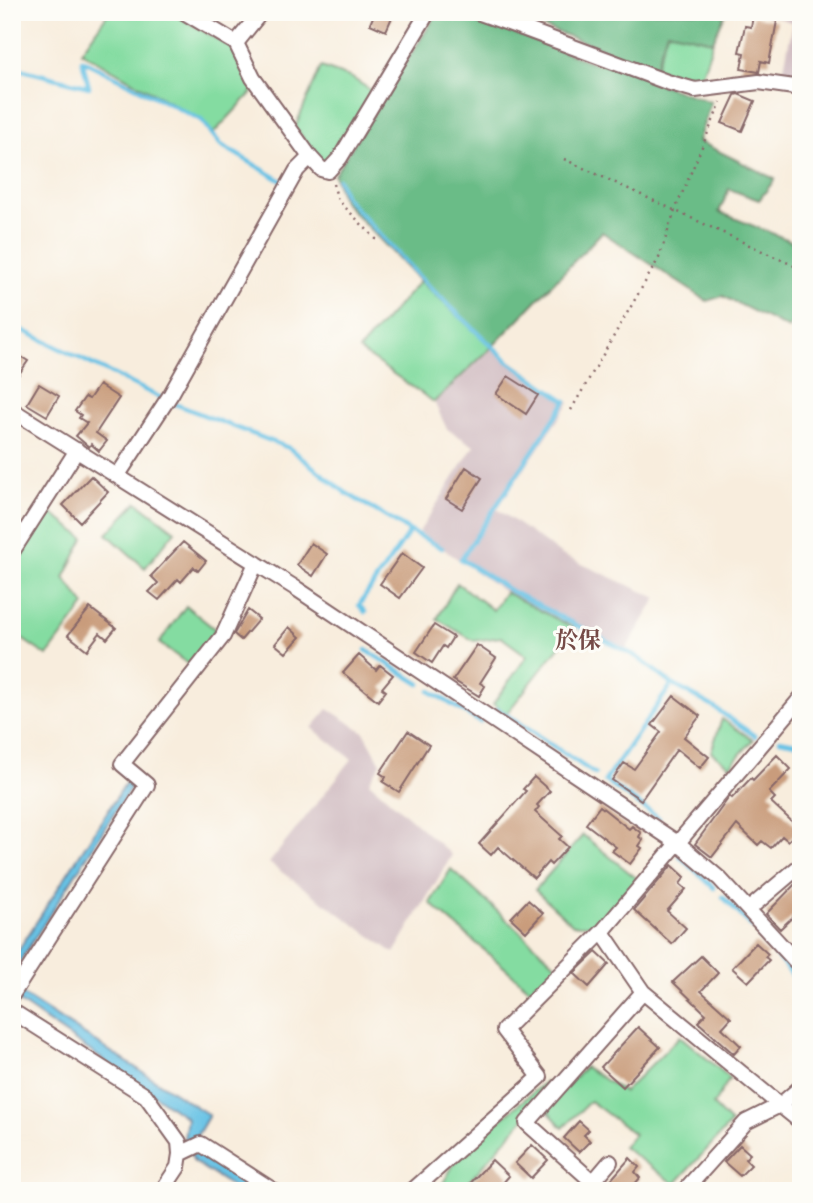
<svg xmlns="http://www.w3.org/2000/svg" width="813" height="1203" font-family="'IM FELL French Canon','Noto Serif JP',serif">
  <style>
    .industrial { fill: #d2bec3 }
    .green { fill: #84dca1; stroke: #677e66; stroke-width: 2 }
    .forest { fill: #6bbc87; stroke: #5a6e59; stroke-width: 2 }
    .water { fill: #68c2e5; stroke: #597088; stroke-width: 2 }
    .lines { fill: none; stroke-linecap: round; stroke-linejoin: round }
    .stream { stroke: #68c2e5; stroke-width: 4.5 }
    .building { fill: #c99c7c }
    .street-casing { stroke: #876769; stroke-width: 18 }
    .path { stroke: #876769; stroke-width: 2.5; stroke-dasharray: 2 5; stroke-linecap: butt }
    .street { stroke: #fff; stroke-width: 14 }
    .labels { text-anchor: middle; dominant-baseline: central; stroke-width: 6; stroke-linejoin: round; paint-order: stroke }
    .neighbourhood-label { font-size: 23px; font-weight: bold; fill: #764b47; stroke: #fdfcf7 }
  </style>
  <rect width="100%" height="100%" fill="#fdfcf7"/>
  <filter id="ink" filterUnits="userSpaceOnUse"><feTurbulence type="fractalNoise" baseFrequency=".0143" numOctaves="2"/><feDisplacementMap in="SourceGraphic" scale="14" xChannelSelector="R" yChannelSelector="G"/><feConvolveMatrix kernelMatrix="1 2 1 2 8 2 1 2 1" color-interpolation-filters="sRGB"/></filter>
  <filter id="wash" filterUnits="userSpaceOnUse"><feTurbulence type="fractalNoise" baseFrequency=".00686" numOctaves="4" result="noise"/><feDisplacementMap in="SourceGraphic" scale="28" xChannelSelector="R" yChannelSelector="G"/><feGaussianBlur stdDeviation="1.57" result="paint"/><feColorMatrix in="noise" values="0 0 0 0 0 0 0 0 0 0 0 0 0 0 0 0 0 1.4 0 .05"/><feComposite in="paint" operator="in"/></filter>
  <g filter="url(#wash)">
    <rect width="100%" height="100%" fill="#f8eddd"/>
    <path class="industrial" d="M763 12H801V82L782 77 793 23Z
      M492 347 570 402 497 509 562 555 657 598 626 649 505 592 419 532 474 446 447 429 434 402Z
      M328 709 364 732 381 763 369 782 452 855 394 953 269 863 352 759 312 728Z"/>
    <path class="green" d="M109 12H171L235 50 256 88 213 134 201 120 81 52Z
      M667 31 713 41 700 81 655 69Z
      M321 67 352 78 375 93 328 164 318 158 295 127Z
      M420 281 492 347 434 402 359 350Z
      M137 502 175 531 145 568 107 534Z
      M50 512 84 538 64 578 85 605 47 656 12 632V568Z
      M457 583 493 610 505 592 574 628 507 713 493 704 527 656 501 637 474 641 437 619Z
      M186 606 216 630 191 666 159 643Z
      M722 719 753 740 730 766 711 752Z
      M583 835 640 881 601 925H573L535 890Z
      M451 869 560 968 534 993 430 903Z
      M680 1036 730 1078 713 1105 731 1123 675 1184 623 1147 634 1134 590 1101 563 1128 545 1108 585 1067 624 1092Z
      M545 1082 548 1091 461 1191H433L442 1185 460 1153Z"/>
    <path class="forest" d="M438 12H458L599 65 609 51 535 24 538 12H726L713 41 667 31 651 81 711 102 698 141 775 179 759 200 729 189 719 212 801 245V308L789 329 723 296 707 301 602 232 492 347 420 281 343 201 334 175Z"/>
    <path class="water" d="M127 781 133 784 12 974V960Z
      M12 988 209 1115 195 1139 199 1154 258 1191H239L194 1162 184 1138 187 1118 12 997Z"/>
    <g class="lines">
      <path class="stream" d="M12 67 89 87 82 60 201 120 221 145 282 181
        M338 179 345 197 426 284 509 362 566 401 461 559 511 591 637 657 672 684 712 706 755 736
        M12 325 161 398
        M175 404 289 448 346 493 410 531 359 605 365 612
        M410 531 442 548
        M366 650 420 684
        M430 691 480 722
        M498 709 595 774
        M780 740 801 744
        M659 818 605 781 672 684
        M680 856 714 888
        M723 897 753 928
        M760 937 801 985"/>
    </g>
    <g id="blocks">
      <path class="building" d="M375 12H386L393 15 386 31 370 24Z
        M753 16 777 21 769 63 761 61 759 72 741 69 744 53 739 52 745 26 751 27Z
        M738 94 755 101 742 131 722 123 735 95Z
        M12 351 28 361 12 384Z
        M508 376 538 395 526 414 496 394Z
        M39 384 59 396 47 416 27 404Z
        M99 385 119 398 96 433 107 441 99 451 91 444 89 447 76 436 87 423 79 418 81 415 75 411 85 397 89 399Z
        M466 467 482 478 462 509 446 499Z
        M91 476 108 492 80 522 63 505Z
        M183 542 206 561 198 571 194 567 181 582 178 579 159 600 149 592 158 583 151 576Z
        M311 543 327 554 313 576 297 565Z
        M402 553 422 568 400 598 380 584Z
        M90 608 116 628 107 639 100 633 87 650 68 635Z
        M248 610 259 619 241 640 234 634Z
        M434 625 453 637 446 648 443 646 432 663 416 652Z
        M289 627 300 637 286 653 275 644Z
        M477 645 496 658 480 683 485 686 479 696 453 680Z
        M359 655 376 670 380 665 393 675 382 688 386 691 378 701 343 673Z
        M674 696 700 716 684 737 709 757 700 768 677 749 641 800 612 780 624 763 634 769 661 732 652 725Z
        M408 731 429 745 399 792 383 782 386 777 380 773Z
        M777 755 791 769 769 792 775 798 771 802 800 829 788 841 782 836 771 848 762 841 758 845 737 825 712 857 695 844 730 796 732 798 751 778 753 780Z
        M534 777 550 791 537 805 539 807 535 812 562 836 559 839 568 847 551 865 548 862 534 878 498 847 491 855 479 844 526 791 523 789Z
        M600 806 629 829 632 826 641 833 639 837 643 840 639 846 642 848 630 864 612 851 616 847 586 824Z
        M672 865 685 877 680 884 686 889 667 911 686 928 672 944 634 910Z
        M801 878V909L780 929 766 914Z
        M528 900 543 913 526 932 511 918Z
        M756 943 768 954 765 957 769 960 748 982 732 968Z
        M596 952 609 964 589 987 574 973Z
        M701 956 718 973 701 991 731 1018 722 1028 741 1046 734 1054 698 1022 706 1014 673 982Z
        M638 1027 660 1047 623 1087 601 1067Z
        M579 1121 589 1130 584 1135 590 1141 579 1152 564 1138Z
        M532 1145 548 1160 531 1178 515 1163Z
        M740 1145 750 1154 745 1159 751 1165 740 1176 724 1162Z
        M630 1158 639 1167 635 1172 640 1178 629 1191H601Z
        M492 1160 509 1176 496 1191H463Z"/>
    </g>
  </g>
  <g filter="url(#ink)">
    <use href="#blocks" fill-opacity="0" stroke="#876769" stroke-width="2"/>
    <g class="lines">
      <defs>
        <path id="street" d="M184 12 236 43 261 12
          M477 12 525 29
          M529 12 525 29 667 82 695 90 759 82 801 88
          M236 43 253 78 310 157
          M12 410 297 589 679 844 720 879 801 967
          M118 475 171 394 297 170 310 157 321 169 328 171 340 158 428 12
          M12 552 77 450
          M801 698 602 932 643 992 780 1105 801 1087
          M749 909 801 865
          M12 995 147 785 122 764 223 636 256 563
          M12 1011 146 1096 179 1142 180 1154 178 1167 162 1191
          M180 1154 201 1144 274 1191
          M593 1182 610 1162
          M412 1191 540 1077 504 1030 602 932
          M586 1191 593 1182 527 1123 643 992
          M684 1191 746 1122 780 1105 801 1122"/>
      </defs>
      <use href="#street" class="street-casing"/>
      <path class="path" d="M564 159 801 269
        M333 184 338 200 378 241
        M571 410 659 258 675 210 721 102"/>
      <use href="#street" class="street"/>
    </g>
  </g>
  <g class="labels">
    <g class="neighbourhood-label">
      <text x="578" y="640">於保</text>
    </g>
  </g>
  <rect width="813" height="1203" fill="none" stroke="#fdfcf7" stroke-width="42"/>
</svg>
